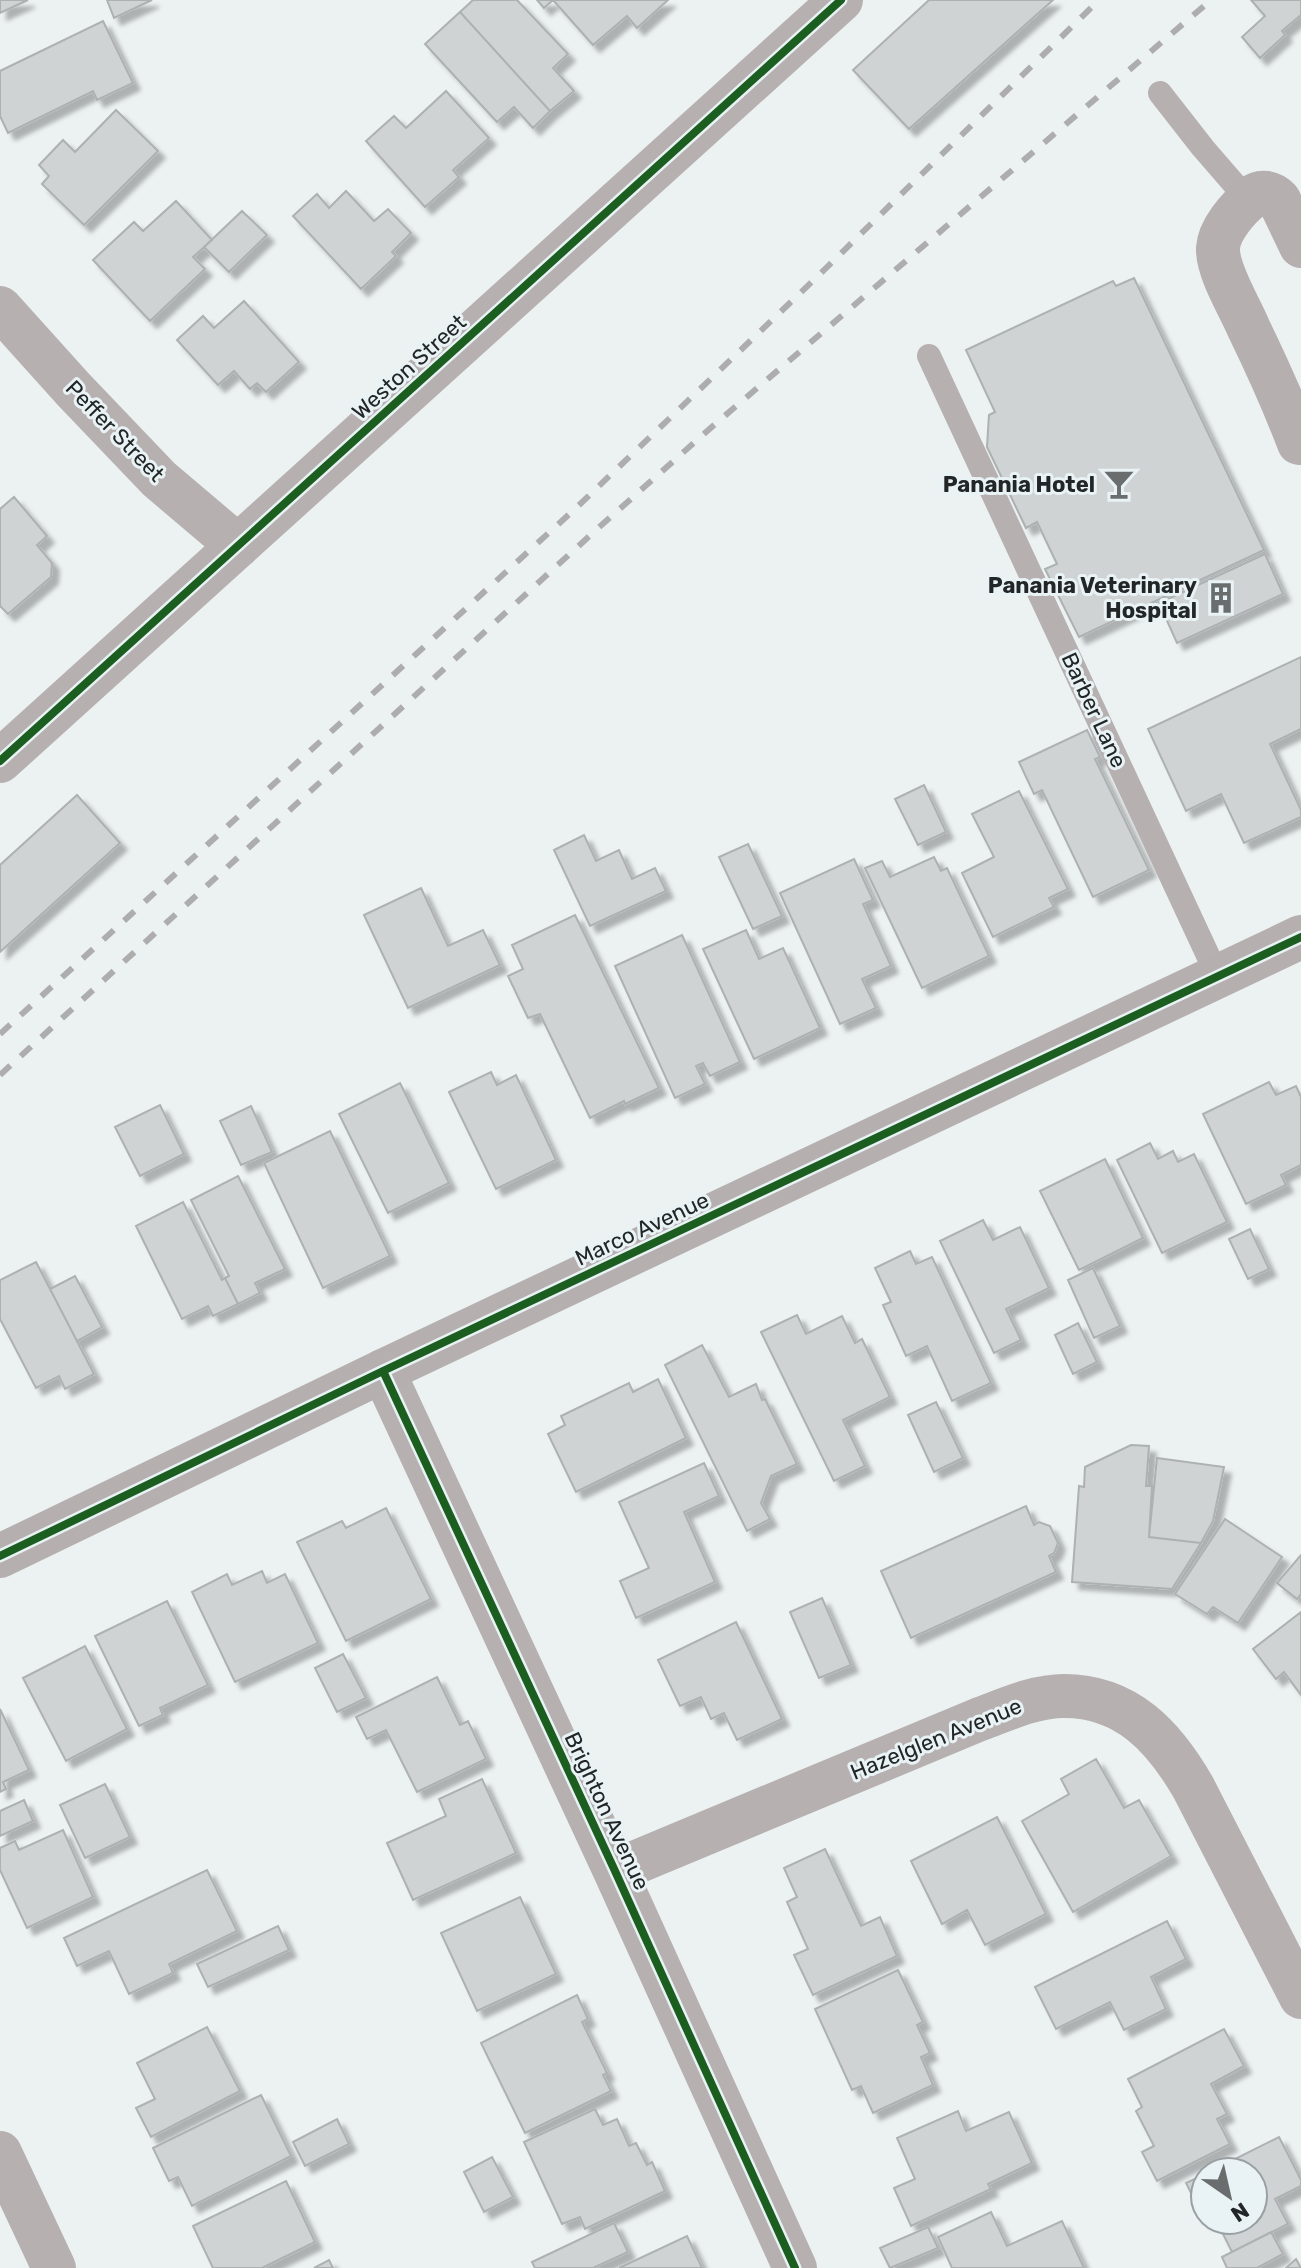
<svg xmlns="http://www.w3.org/2000/svg" width="1301" height="2268" font-family="Rubik,sans-serif">
  <style>
    .building { fill: #cfd3d3; stroke: #adb1b1; stroke-width: 2; filter: url(#shadow) }
    .lines { fill: none; stroke-linecap: round; stroke-linejoin: round }
    .lane { stroke: #b6b0b0; stroke-width: 24 }
    .street { stroke: #b6b0b0; stroke-width: 44 }
    .secondary { stroke: #b5b0af; stroke-width: 44 }
    .rail { stroke: #aeadad; stroke-width: 6; stroke-dasharray: 14 14; stroke-linecap: butt }
    .cycleway-casing { stroke: #e9f2f4; stroke-width: 13 }
    .cycleway { stroke: #1b5e20; stroke-width: 8 }
    .labels { text-anchor: middle; dominant-baseline: central; stroke-width: 6; stroke-linejoin: round; paint-order: stroke }
    .street-label { font-size: 22px; fill: #222626; stroke: #e9f2f4 }
    .poi-label { font-size: 22px; font-weight: bold; fill: #222626; stroke: #e9f2f4; text-anchor: end }
  </style>
  <defs>
    <filter id="shadow"><feDropShadow dx="7" dy="7" stdDeviation="2" flood-color="#0004"/></filter>
  </defs>
  <rect width="100%" height="100%" fill="#ecf1f1"/>
  <path class="building" d="M0 0H28L0 13Z
    M107 0H152L114 18Z
    M473 0H517L568 54 553 68 574 91 550 111 460 12Z
    M537 0H668L637 28 627 16 593 45 553 0 544 8Z
    M929 0H1053L909 129 853 70Z
    M1251 0H1301V15L1282 31 1285 35 1260 58 1242 37 1265 16Z
    M460 12 550 111 533 128 514 107 497 122 425 44Z
    M103 21 133 83 97 100 93 91 8 133 0 116V71Z
    M446 91 489 138 453 170 459 177 425 207 366 141 394 116 406 128Z
    M116 110 158 151 84 225 42 184 49 176 39 165 63 140 75 152Z
    M346 191 374 221 388 209 411 233 392 252 396 256 361 289 293 216 317 194 329 208Z
    M176 201 212 240 193 257 205 269 150 321 93 260 134 222 143 231Z
    M242 211 267 235 229 272 204 247Z
    M1134 278 1264 550 1079 637 1045 569 1057 564 1037 522 1026 528 987 447 989 415 995 412 966 350 1113 281 1116 286Z
    M244 301 299 362 266 392 257 383 250 389 234 371 218 385 177 340 203 316 214 328Z
    M14 497 47 536 37 545 52 563 51 577 8 614 0 606V509Z
    M1265 554 1283 594 1177 643 1159 603Z
    M1301 657V729L1270 744 1301 810V817L1244 843 1221 794 1186 811 1148 729Z
    M1087 730 1100 757 1095 759 1149 870 1093 897 1042 790 1034 794 1019 762Z
    M924 785 946 832 918 845 895 799Z
    M1019 791 1068 889 1049 898 1054 907 993 937 962 873 994 857 972 814Z
    M77 795 120 843 0 952V865Z
    M584 835 596 861 619 850 632 879 655 868 666 891 590 926 554 850Z
    M748 844 782 916 753 929 719 857Z
    M934 857 941 871 947 868 989 956 922 988 865 868 882 861 890 877Z
    M854 859 873 900 863 904 891 966 862 979 876 1008 840 1024 780 893Z
    M421 888 448 946 483 930 500 965 408 1008 364 915Z
    M575 915 659 1088 625 1104 624 1101 590 1118 540 1014 528 1018 508 976 523 969 512 945Z
    M746 930 759 959 783 948 820 1028 754 1059 703 949Z
    M682 935 740 1062 710 1076 703 1063 696 1066 705 1084 675 1098 615 966Z
    M491 1072 497 1085 516 1075 556 1160 496 1189 449 1092Z
    M1269 1082 1276 1095 1296 1086 1301 1097V1165L1281 1175 1286 1185 1246 1204 1203 1114Z
    M400 1083 449 1183 388 1213 339 1114Z
    M160 1105 184 1154 140 1176 115 1127Z
    M251 1106 272 1152 241 1165 220 1121Z
    M330 1131 390 1256 323 1288 264 1163Z
    M1150 1143 1158 1159 1173 1151 1178 1162 1194 1154 1227 1222 1162 1253 1117 1160Z
    M1105 1159 1143 1238 1079 1270 1040 1191Z
    M238 1176 285 1269 255 1283 260 1293 238 1304 225 1278 229 1276 191 1200Z
    M183 1202 222 1280 225 1278 238 1304 213 1316 208 1306 182 1319 136 1226Z
    M983 1220 993 1240 1020 1227 1049 1288 1006 1309 1021 1340 994 1353 940 1241Z
    M1250 1229 1269 1269 1248 1279 1229 1239Z
    M910 1251 916 1264 932 1257 991 1383 952 1401 927 1346 906 1356 883 1305 891 1302 875 1268Z
    M36 1262 94 1374 65 1389 59 1376 36 1388 0 1319V1280Z
    M1093 1268 1120 1326 1094 1338 1068 1280Z
    M75 1276 102 1327 77 1341 50 1289Z
    M797 1315 806 1334 842 1316 855 1343 862 1339 890 1397 843 1420 865 1466 834 1481 761 1332Z
    M1078 1323 1097 1362 1073 1374 1055 1335Z
    M702 1345 729 1397 756 1384 762 1400 765 1399 797 1464 771 1476 761 1503 770 1519 747 1531 665 1365Z
    M658 1379 686 1438 576 1492 548 1434 565 1425 561 1416 629 1383 633 1392Z
    M936 1402 963 1458 934 1472 908 1415Z
    M1131 1445 1149 1446 1146 1486H1152L1149 1537 1201 1543 1172 1589 1072 1582 1079 1486 1084 1487 1085 1467Z
    M1157 1458 1224 1467 1213 1521 1201 1543 1149 1537Z
    M704 1463 719 1496 684 1512 715 1582 636 1618 620 1581 649 1568 619 1502Z
    M1026 1506 1034 1525 1039 1522 1050 1526 1058 1543 1054 1553 1049 1556 1056 1572 911 1638 881 1571Z
    M386 1508 431 1599 346 1641 297 1542 342 1521 346 1528Z
    M1225 1519 1282 1557 1238 1623 1213 1607 1207 1614 1175 1594Z
    M1301 1555V1594L1297 1599 1277 1583Z
    M262 1571 267 1583 285 1574 318 1643 235 1682 192 1592 227 1574 232 1585Z
    M822 1598 851 1665 819 1678 790 1612Z
    M167 1601 208 1685 160 1708 163 1715 139 1726 95 1636Z
    M1301 1612V1695L1284 1672 1276 1679 1253 1649Z
    M736 1622 782 1719 737 1740 724 1713 711 1719 701 1697 680 1706 658 1660Z
    M85 1646 127 1729 66 1761 23 1678Z
    M343 1654 366 1698 337 1712 315 1668Z
    M437 1677 460 1725 468 1721 486 1759 417 1792 386 1730 367 1739 356 1717Z
    M0 1709 29 1770 3 1782 6 1789 0 1792Z
    M1096 1759 1124 1808 1139 1800 1171 1856 1073 1912 1022 1821 1069 1794 1061 1779Z
    M482 1779 516 1853 413 1900 387 1843 446 1816 439 1799Z
    M105 1784 130 1837 85 1858 60 1805Z
    M24 1800 33 1821 0 1836V1811Z
    M997 1817 1046 1914 985 1945 967 1910 942 1924 911 1861Z
    M63 1830 93 1897 27 1928 0 1870V1848L15 1841 19 1850Z
    M825 1849 861 1926 880 1917 897 1956 813 1995 794 1955 808 1949 787 1902 797 1897 784 1868Z
    M207 1870 237 1931 169 1964 173 1973 129 1994 109 1951 77 1966 64 1938Z
    M520 1897 556 1974 477 2011 441 1933Z
    M1167 1921 1186 1959 1151 1977 1166 2009 1124 2030 1110 2002 1056 2029 1035 1987Z
    M278 1926 289 1950 208 1987 197 1964Z
    M898 1970 923 2022 917 2025 930 2053 921 2057 933 2085 873 2113 861 2086 852 2090 815 2009Z
    M577 1995 588 2019 582 2022 607 2073 603 2075 611 2091 525 2133 481 2043Z
    M207 2027 240 2091 151 2137 136 2108 155 2099 137 2063Z
    M1224 2029 1244 2066 1211 2084 1227 2114 1217 2119 1230 2144 1157 2181 1142 2152 1154 2146 1136 2111 1142 2107 1128 2079Z
    M261 2095 291 2156 192 2206 178 2177 169 2181 153 2148Z
    M595 2109 603 2125 617 2119 629 2146 636 2143 647 2165 652 2162 665 2191 585 2229 580 2217 562 2224 524 2142Z
    M958 2111 966 2131 1009 2112 1032 2163 988 2184 991 2189 911 2226 894 2188 915 2179 897 2138Z
    M337 2119 349 2144 305 2166 293 2142Z
    M1279 2137 1301 2180V2186L1275 2199 1288 2224 1232 2252 1216 2220H1253V2172H1209Z
    M492 2157 513 2197 484 2212 464 2172Z
    M1205 2174V2220H1207L1205 2221 1186 2183Z
    M286 2181 315 2242 262 2268H213L193 2226Z
    M991 2212 1007 2246 1062 2221 1084 2268H952L938 2237Z
    M614 2223 628 2252 593 2268H535L532 2262Z
    M928 2227 938 2248 890 2268 880 2248Z
    M1271 2232 1283 2254 1257 2268H1227L1222 2257Z
    M687 2236 702 2268H619Z
    M1296 2259 1301 2268H1286Z
    M329 2260 333 2268H314Z"/>
  <g class="lines">
    <path class="lane" d="M1160 93 1203 148 1248 200
      M929 356 1218 977"/>
    <path class="street" d="M0 308 73 389 159 479 238 546
      M0 761 841 0
      M383 1371 615 1871 795 2268
      M615 1871 980 1719C1007 1709 1035 1696 1064 1696 1127 1696 1164 1737 1193 1787L1301 1997
      M0 2153 54 2268"/>
    <path class="secondary" d="M1299 443C1284 404 1267 366 1249 329 1240 307 1217 271 1218 248 1219 230 1238 208 1252 197 1261 190 1271 192 1279 200L1301 246
      M0 1556 383 1371 1301 937"/>
    <path class="rail" d="M0 1034 576 508 819 275 1099 0
      M0 1075 596 530 714 425 1211 0"/>
    <defs>
      <path id="cycleway" d="M0 761 841 0
        M383 1371 615 1871 795 2268
        M0 1556 383 1371 1301 937"/>
    </defs>
    <use href="#cycleway" class="cycleway-casing"/>
    <use href="#cycleway" class="cycleway"/>
  </g>
  <defs>
    <symbol id="bar-bare" viewBox="-9 -9 18 18"><path d="M-6-5H6L.8 .8V4.5H3.5V6h-7V4.5H-.8V.8Z" fill="#696d6d" stroke="#e9f2f4" stroke-width="2.5" paint-order="stroke"/></symbol>
    <symbol id="building-bare" viewBox="-9 -9 18 18"><path d="M-4-6H4V6H1V3H-1V6H-4ZM-2.5-4.3h1.7v1.8h-1.7ZM.8-4.3h1.7v1.8H.8ZM-2.5-1h1.7V.8h-1.7ZM.8-1h1.7V.8H.8Z" fill="#696d6d" stroke="#e9f2f4" stroke-width="2.5" paint-order="stroke"/></symbol>
  </defs>
  <g fill-rule="evenodd">
    <use href="#bar-bare" x="1097" y="462" width="44" height="44"/>
    <use href="#building-bare" x="1199" y="576" width="44" height="44"/>
  </g>
  <g class="labels">
    <g class="street-label">
      <text transform="translate(409 367) rotate(-42)">Weston Street</text>
      <text transform="translate(115 431) rotate(46)">Peffer Street</text>
      <text transform="translate(1094 710) rotate(65)">Barber Lane</text>
      <text transform="translate(642 1229) rotate(-25)">Marco Avenue</text>
      <text transform="translate(936 1739) rotate(-22)">Hazelglen Avenue</text>
      <text transform="translate(607 1811) rotate(65)">Brighton Avenue</text>
    </g>
    <g class="poi-label">
      <text x="1095" y="484">Panania Hotel</text>
      <text x="1197" y="585">Panania Veterinary<tspan x="1197" dy="25">Hospital</tspan></text>
    </g>
  </g>
  <g transform="translate(1229 2196) rotate(146)"><circle r="38" fill="#e9f2f4" stroke="#99a0a2" stroke-width="2"/>
  <path d="M0-6L14 30L0 20L-14 30Z" fill="#696d6d"/>
  <text y="-12" font-size="22" font-weight="bold" text-anchor="middle" fill="#222626">N</text>
  </g>
</svg>
